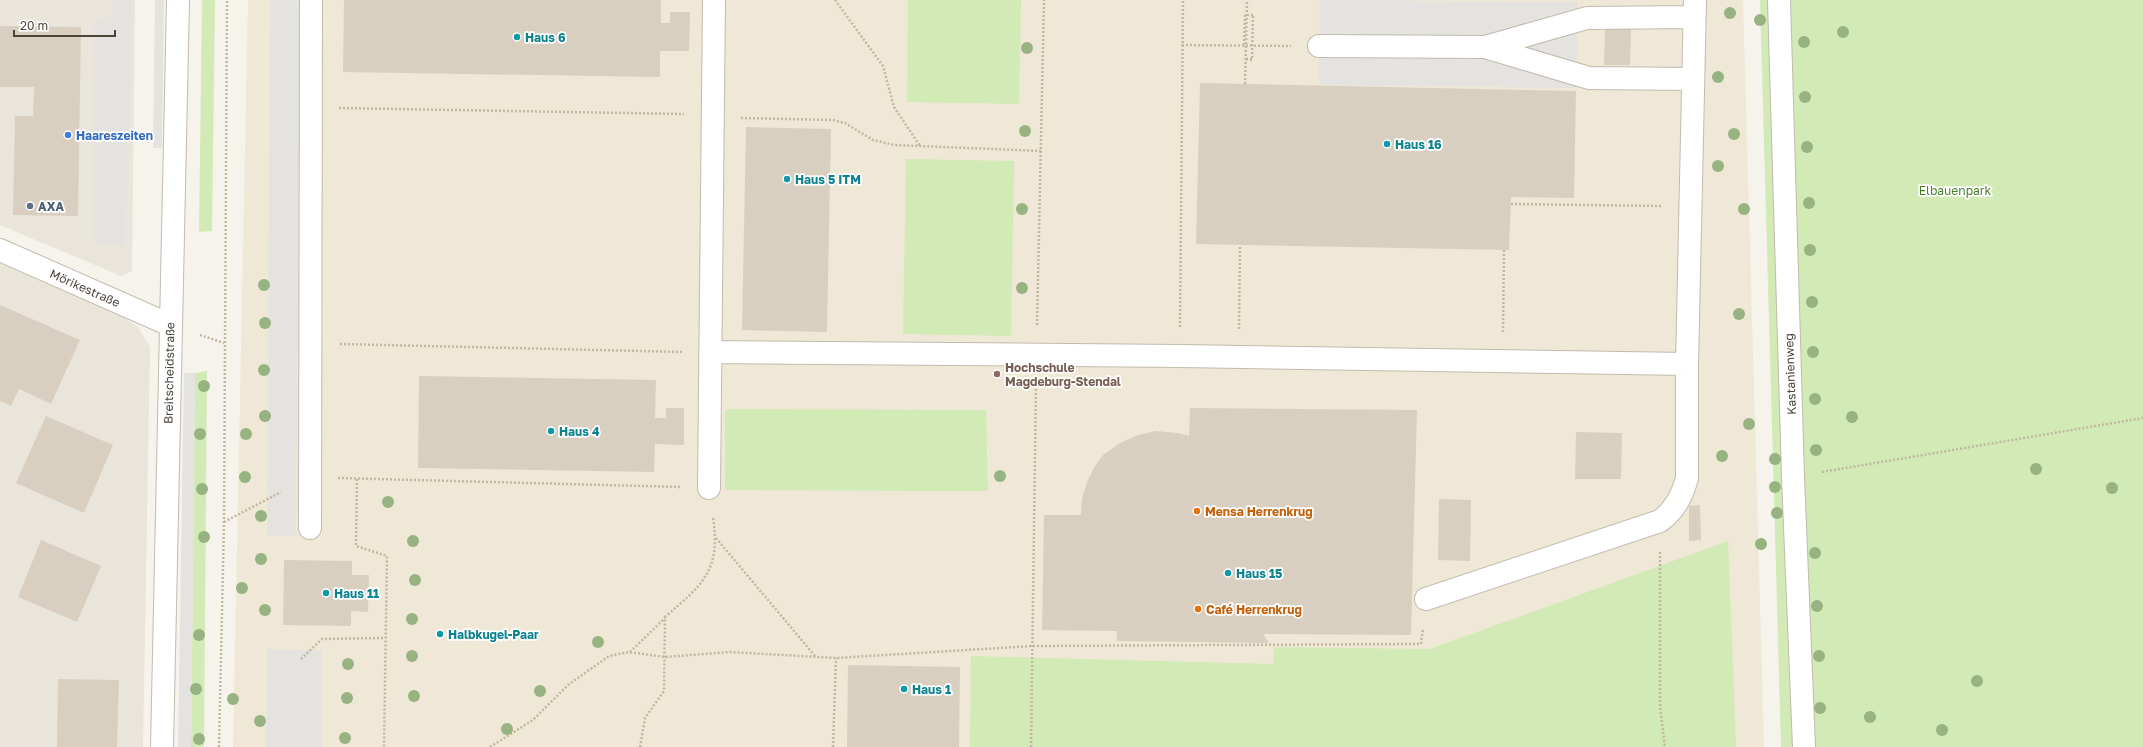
<svg xmlns="http://www.w3.org/2000/svg" width="2143" height="747" font-family="'Golos Text',sans-serif">
  <style>
    .residential { fill: #eae5da }
    .education { fill: #efe8d6 }
    .green { fill: #d2eab5 }
    .parking { fill: #e5e3e0 }
    .building { fill: #d8cfc1 }
    .lines { fill: none; stroke-linecap: round; stroke-linejoin: round }
    .minor-casing { stroke: #c2bbae; stroke-width: 24 }
    .path { stroke: #c4b79f; stroke-width: 2.5; stroke-dasharray: 2 2; stroke-linecap: butt }
    .minor { stroke: #fff; stroke-width: 22 }
    .path-bridge { stroke: #c4b79f; stroke-width: 2.5; stroke-dasharray: 2 2; stroke-linecap: butt }
    .tree { fill: #97b381 }
    .culture-dot { fill: #0f9aa8; stroke: #fff; stroke-width: 1.5 }
    .shop-dot { fill: #3f7fe0; stroke: #fff; stroke-width: 1.5 }
    .service-dot { fill: #5c6f8a; stroke: #fff; stroke-width: 1.5 }
    .education-dot { fill: #8d6e63; stroke: #fff; stroke-width: 1.5 }
    .food-dot { fill: #e8710a; stroke: #fff; stroke-width: 1.5 }
    .labels { text-anchor: middle; dominant-baseline: central; stroke-width: 3.5; stroke-linejoin: round; paint-order: stroke }
    .culture-label { font-size: 12px; font-weight: bold; fill: #0d838f; stroke: #fff; text-anchor: start }
    .shop-label { font-size: 12px; font-weight: bold; fill: #366cbe; stroke: #fff; text-anchor: start }
    .park-label { font-size: 12px; fill: #4a7f2a; stroke: #fff }
    .service-label { font-size: 12px; font-weight: bold; fill: #4e5e75; stroke: #fff; text-anchor: start }
    .street-label { font-size: 12px; fill: #4b4439; stroke: #fff }
    .education-label { font-size: 12px; font-weight: bold; fill: #785e54; stroke: #fff; text-anchor: start }
    .food-label { font-size: 12px; font-weight: bold; fill: #c56008; stroke: #fff; text-anchor: start }
  </style>
  <rect width="100%" height="100%" fill="#f6f3ec"/>
  <path class="residential" d="M0 0H135L132 271 121 276 0 225Z
    M0 263 117 313 137 326 150 347 143 747H0Z"/>
  <path class="education" d="M248 0H1743L1764 747H233Z"/>
  <path class="green" d="M202 0H215L212 231 199 232Z
    M908 0H1021L1019 104 907 102Z
    M1760 0H2143V747H1781Z
    M906 159 1014 161 1011 336 903 334Z
    M207 371 204 747H191L195 373Z
    M725 409 986 410 988 491 725 490Z
    M1728 541 1736 747H970L971 656 1273 664 1274 647 1430 649Z"/>
  <path class="parking" d="M111 0H133L125 246H94V22L111 14Z
    M155 0H164L162 148H153Z
    M270 0H300L296 536H267Z
    M1320 0 1578 2 1577 88 1319 85Z
    M184 373H195L191 747H178Z
    M267 649 322 650 321 747H266Z"/>
  <path class="building" d="M344 0H661V23H670V12H690L689 51H660V77L343 72Z
    M0 26 81 27 78 216 13 215 15 116H33L34 87H0Z
    M1605 27 1631 28 1630 65H1604Z
    M1200 83 1576 91 1574 198 1511 197 1509 250 1196 244Z
    M746 127 831 129 827 332 742 330Z
    M0 305 80 340 51 404 19 389 11 406 0 401Z
    M419 376 656 380 655 418H666V408H684V445L655 444 654 472 418 468Z
    M1190 408 1417 410 1411 635 1263 634 1269 643 1117 641V631L1042 630 1044 515H1081L1082 498 1087 482 1095 466 1103 455 1120 443 1138 435 1156 431 1178 433 1189 436Z
    M46 416 113 445 84 513 16 483Z
    M1576 432 1622 433 1621 479H1575Z
    M1439 499 1471 500 1470 561 1438 560Z
    M1700 505 1701 540 1689 541V506Z
    M41 540 101 566 77 622 18 597Z
    M284 560 352 561V575H369L368 612 351 611V626L283 625Z
    M848 665 960 667 959 747H847Z
    M58 679 119 680 117 747H57Z"/>
  <g class="lines">
    <defs>
      <path id="minor" d="M1779 0 1793 477 1804 747
        M1319 46 1485 47 1587 18 1694 17
        M1485 47 1589 78 1693 79
        M0 250 170 325
        M710 352 1180 356 1687 364V478C1682 496 1675 510 1660 521L1426 599
        M1687 364 1695 0
        M709 488 714 0
        M310 528 311 0
        M162 747 178 0"/>
    </defs>
    <use href="#minor" class="minor-casing"/>
    <path class="path" d="M835 0 883 66 894 107 920 146
      M1182 45 1291 46
      M1244 45 1245 15H1253
      M1246 59 1252 60 1253 15
      M339 108 684 114
      M741 118 833 120 845 123 873 140 894 145 1042 151
      M1511 204 1662 206
      M1037 325 1044 0
      M1180 327 1183 0
      M1239 329 1240 245
      M1503 332 1504 250
      M200 335 224 343
      M340 344 683 352
      M1822 472 2143 418
      M338 478 681 487
      M357 479 356 546 387 556 384 747
      M224 522 281 492
      M716 538 815 656
      M1660 552V707L1665 747
      M630 652 665 618
      M301 659 322 639 384 638
      M219 747 224 522 227 0
      M490 747 533 720 568 685 609 656 629 652 665 657 730 652 836 658 1032 646 1421 644 1423 628
      M640 747 645 718 664 691 665 617C703 584 721 571 713 517
      M833 747 836 658
      M1031 747 1036 384"/>
    <use href="#minor" class="minor"/>
    <path class="path-bridge" d="M1246 59H1254
      M1245 84 1247 0"/>
  </g>
  <g class="tree">
    <circle cx="1730" cy="13" r="6"/>
    <circle cx="1760" cy="20" r="6"/>
    <circle cx="1843" cy="32" r="6"/>
    <circle cx="1804" cy="42" r="6"/>
    <circle cx="1027" cy="48" r="6"/>
    <circle cx="1718" cy="77" r="6"/>
    <circle cx="1805" cy="97" r="6"/>
    <circle cx="1025" cy="131" r="6"/>
    <circle cx="1734" cy="134" r="6"/>
    <circle cx="1807" cy="147" r="6"/>
    <circle cx="1718" cy="166" r="6"/>
    <circle cx="1809" cy="203" r="6"/>
    <circle cx="1022" cy="209" r="6"/>
    <circle cx="1744" cy="209" r="6"/>
    <circle cx="1810" cy="250" r="6"/>
    <circle cx="264" cy="285" r="6"/>
    <circle cx="1022" cy="288" r="6"/>
    <circle cx="1812" cy="302" r="6"/>
    <circle cx="1739" cy="314" r="6"/>
    <circle cx="265" cy="323" r="6"/>
    <circle cx="1813" cy="352" r="6"/>
    <circle cx="264" cy="370" r="6"/>
    <circle cx="204" cy="386" r="6"/>
    <circle cx="1815" cy="399" r="6"/>
    <circle cx="265" cy="416" r="6"/>
    <circle cx="1852" cy="417" r="6"/>
    <circle cx="1749" cy="424" r="6"/>
    <circle cx="200" cy="434" r="6"/>
    <circle cx="246" cy="434" r="6"/>
    <circle cx="1816" cy="450" r="6"/>
    <circle cx="1722" cy="456" r="6"/>
    <circle cx="1775" cy="459" r="6"/>
    <circle cx="2036" cy="469" r="6"/>
    <circle cx="1000" cy="476" r="6"/>
    <circle cx="245" cy="477" r="6"/>
    <circle cx="1775" cy="487" r="6"/>
    <circle cx="2112" cy="488" r="6"/>
    <circle cx="202" cy="489" r="6"/>
    <circle cx="388" cy="502" r="6"/>
    <circle cx="1777" cy="513" r="6"/>
    <circle cx="261" cy="516" r="6"/>
    <circle cx="204" cy="537" r="6"/>
    <circle cx="413" cy="541" r="6"/>
    <circle cx="1761" cy="544" r="6"/>
    <circle cx="1815" cy="553" r="6"/>
    <circle cx="261" cy="559" r="6"/>
    <circle cx="415" cy="580" r="6"/>
    <circle cx="242" cy="588" r="6"/>
    <circle cx="1817" cy="606" r="6"/>
    <circle cx="265" cy="610" r="6"/>
    <circle cx="412" cy="619" r="6"/>
    <circle cx="199" cy="635" r="6"/>
    <circle cx="598" cy="642" r="6"/>
    <circle cx="412" cy="656" r="6"/>
    <circle cx="1819" cy="656" r="6"/>
    <circle cx="348" cy="664" r="6"/>
    <circle cx="1977" cy="681" r="6"/>
    <circle cx="196" cy="689" r="6"/>
    <circle cx="540" cy="691" r="6"/>
    <circle cx="414" cy="696" r="6"/>
    <circle cx="347" cy="698" r="6"/>
    <circle cx="233" cy="699" r="6"/>
    <circle cx="1820" cy="708" r="6"/>
    <circle cx="1870" cy="717" r="6"/>
    <circle cx="260" cy="721" r="6"/>
    <circle cx="507" cy="729" r="6"/>
    <circle cx="1942" cy="730" r="6"/>
    <circle cx="345" cy="738" r="6"/>
    <circle cx="199" cy="739" r="6"/>
  </g>
  <g class="culture-dot">
    <circle cx="517" cy="37" r="4"/>
    <circle cx="1387" cy="144" r="4"/>
    <circle cx="787" cy="179" r="4"/>
    <circle cx="551" cy="431" r="4"/>
    <circle cx="1228" cy="573" r="4"/>
    <circle cx="326" cy="593" r="4"/>
    <circle cx="440" cy="634" r="4"/>
    <circle cx="904" cy="689" r="4"/>
  </g>
  <circle class="shop-dot" cx="68" cy="135" r="4"/>
  <circle class="service-dot" cx="30" cy="206" r="4"/>
  <circle class="education-dot" cx="997" cy="374" r="4"/>
  <g class="food-dot">
    <circle cx="1197" cy="511" r="4"/>
    <circle cx="1198" cy="609" r="4"/>
  </g>
  <g class="labels">
    <g class="culture-label">
      <text x="525" y="37">Haus 6</text>
      <text x="1395" y="144">Haus 16</text>
      <text x="795" y="179">Haus 5 ITM</text>
      <text x="559" y="431">Haus 4</text>
      <text x="1236" y="573">Haus 15</text>
      <text x="334" y="593">Haus 11</text>
      <text x="448" y="634">Halbkugel-Paar</text>
      <text x="912" y="689">Haus 1</text>
    </g>
    <g class="shop-label">
      <text x="76" y="135">Haareszeiten</text>
    </g>
    <g class="park-label">
      <text x="1955" y="190">Elbauenpark</text>
    </g>
    <g class="service-label">
      <text x="38" y="206">AXA</text>
    </g>
    <g class="street-label">
      <text transform="translate(85 288) rotate(24)">Mörikestraße</text>
      <text transform="translate(169 373) rotate(-89)">Breitscheidstraße</text>
      <text transform="translate(1790 374) rotate(-92)">Kastanienweg</text>
    </g>
    <g class="education-label">
      <text x="1005" y="367">Hochschule<tspan x="1005" dy="14">Magdeburg-Stendal</tspan></text>
    </g>
    <g class="food-label">
      <text x="1205" y="511">Mensa Herrenkrug</text>
      <text x="1206" y="609">Café Herrenkrug</text>
    </g>
  </g>
  <path d="M14 30v6h101v-6" fill="none" stroke="#4b4439" stroke-width="2"/>
  <text x="20" y="30" font-size="12" fill="#4b4439" stroke="#ffffff" stroke-width="3" paint-order="stroke">20 m</text>
</svg>
